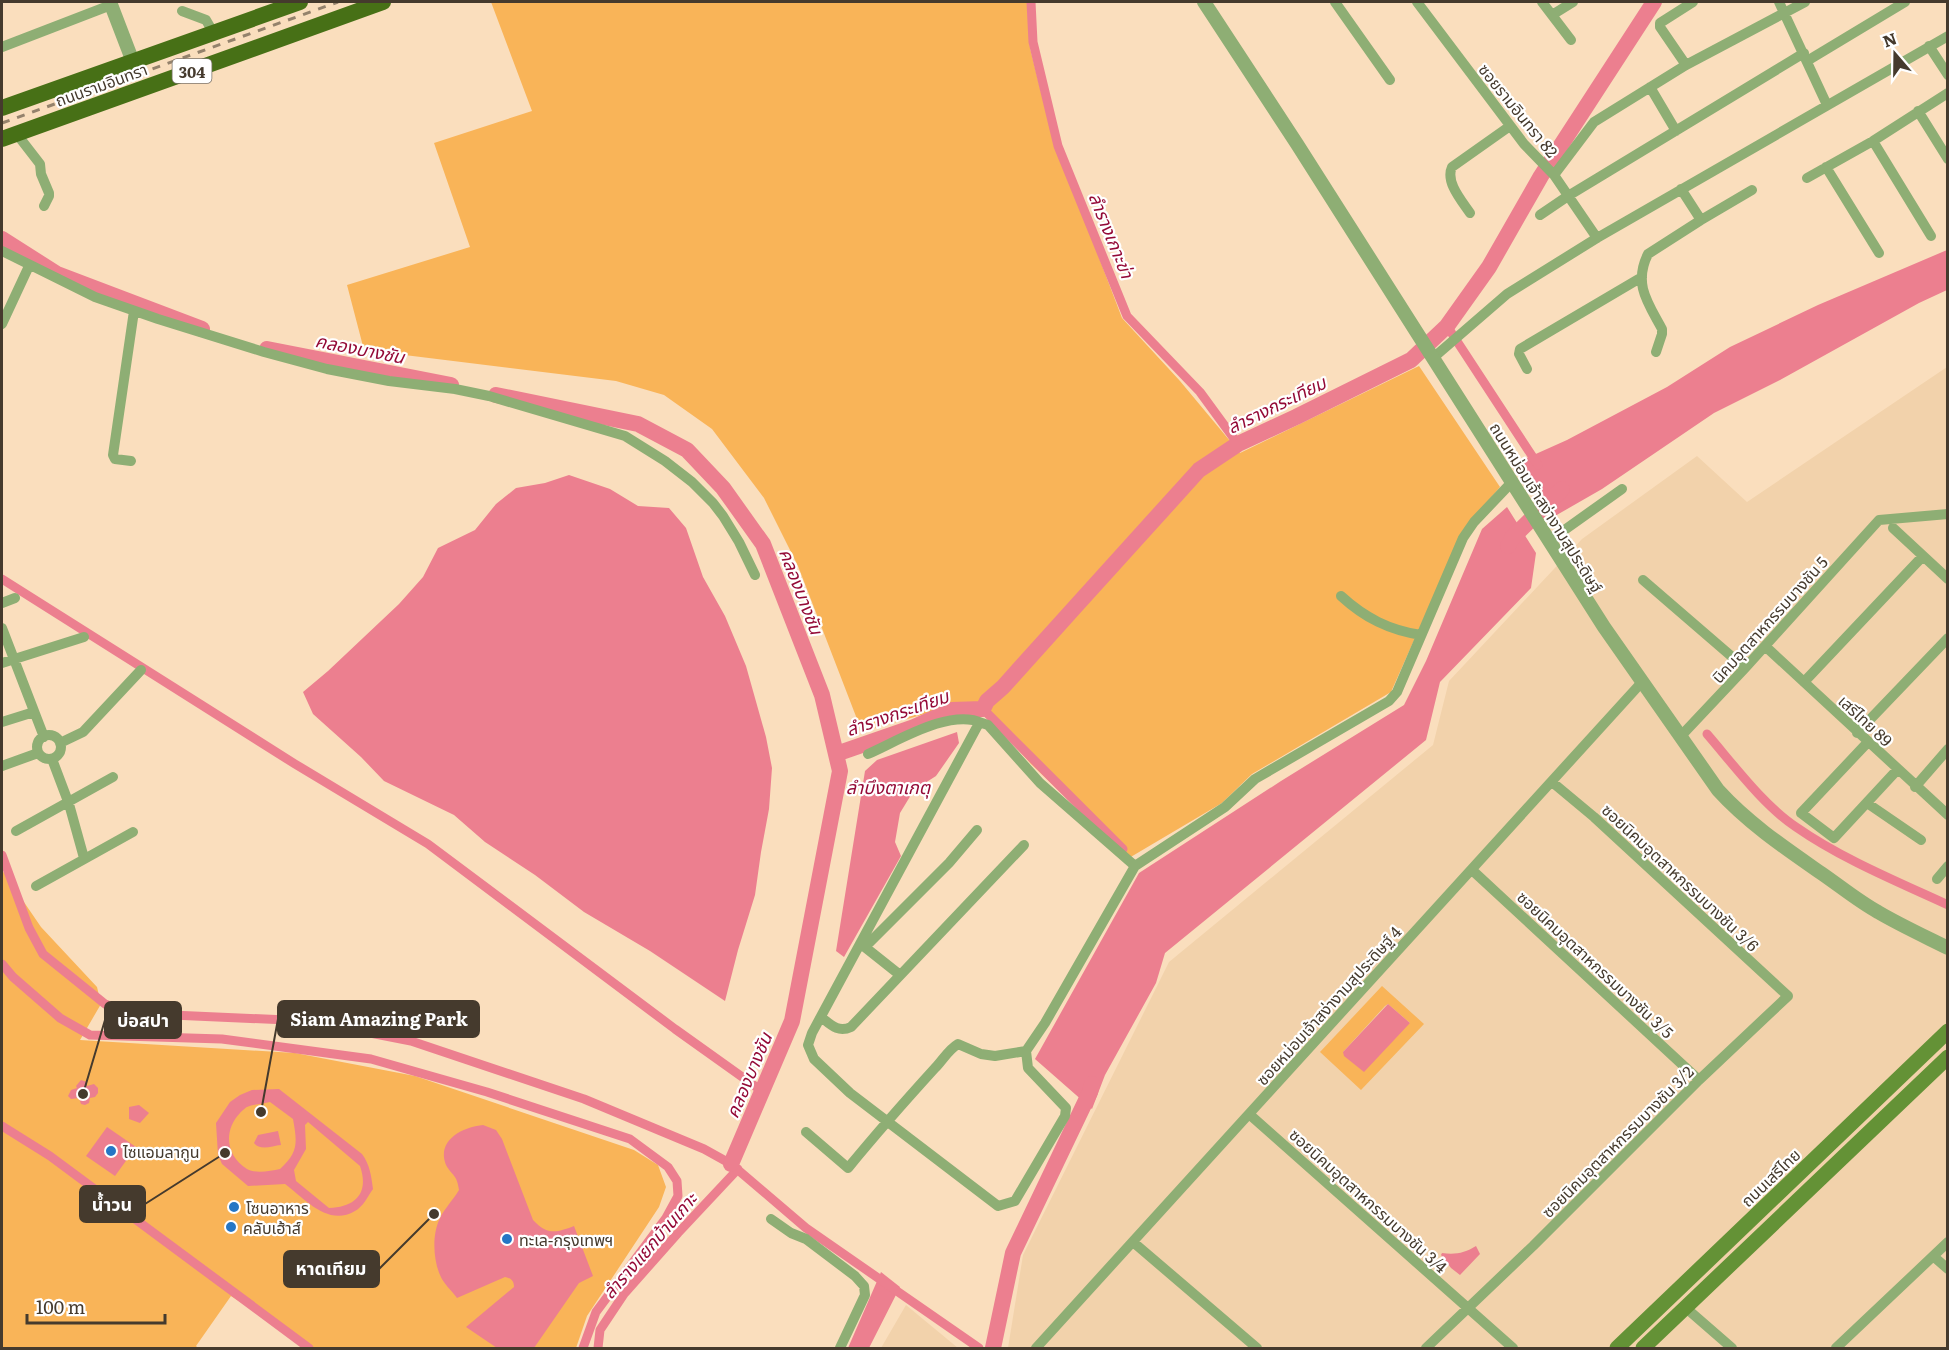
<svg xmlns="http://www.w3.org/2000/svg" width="1949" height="1350" font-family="Literata,'Noto Sans Thai',serif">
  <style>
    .built { fill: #f2d2ab }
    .green { fill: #f9b458; fill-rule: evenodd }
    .water { fill: #ec7f8f; fill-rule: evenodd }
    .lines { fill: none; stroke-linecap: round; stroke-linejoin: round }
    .canal { stroke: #ec7f8f; stroke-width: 9 }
    .river { stroke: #ec7f8f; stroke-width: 16 }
    .minor { stroke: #8eae74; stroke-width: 10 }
    .tertiary { stroke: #8eae74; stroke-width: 14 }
    .secondary { stroke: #649236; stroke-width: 15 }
    .trunk { stroke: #477016; stroke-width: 16 }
    .rail { stroke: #94826c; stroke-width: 3; stroke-dasharray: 8 8; stroke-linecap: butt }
    .poi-dot { fill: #2576c5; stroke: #fff; stroke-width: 2 }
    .labels { text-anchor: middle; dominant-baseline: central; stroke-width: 4.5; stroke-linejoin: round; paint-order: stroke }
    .shield { fill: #fff; stroke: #7d756c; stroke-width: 1.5 }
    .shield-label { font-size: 15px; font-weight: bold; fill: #453a2d }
    .street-label { font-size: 16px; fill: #453a2d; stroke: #fff }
    .poi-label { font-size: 16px; fill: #453a2d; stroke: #fff; text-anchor: start }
    .water-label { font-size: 18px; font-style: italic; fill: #940a37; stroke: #fff }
    .leader { fill: none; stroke: #453a2d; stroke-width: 2 }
    .callout-dot { fill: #453a2d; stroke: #fff; stroke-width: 2 }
    .callout { fill: #453a2d; stroke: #453a2d; stroke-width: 2 }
    .callout-label { font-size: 18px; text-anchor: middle; font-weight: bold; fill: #fff }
  </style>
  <rect width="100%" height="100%" fill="#fadebd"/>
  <path class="built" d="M1947 367V1348H1008L1023 1255 1169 962 1433 745 1449 681 1582 539 1697 456 1747 502Z
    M906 1305 958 1348H881Z"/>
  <path class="green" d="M491 2H1027L1030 48 1055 148 1079 205 1122 318 1180 381 1240 453 1419 366 1500 487 1463 530 1391 692 1252 774 1222 803 1129 858 1031 764 985 713 956 705 862 732 798 566 764 498 712 429 664 395 616 381 364 350 347 285 470 247 434 143 532 111Z
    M2 870 41 927 97 987 101 1004 80 1040 295 1053 415 1076 634 1150 658 1165 666 1187 659 1207 587 1316 576 1348H312L231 1296 196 1346 198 1348H2Z
    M1382 986 1424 1024 1361 1090 1320 1052ZM1388 1004 1410 1023 1343 1052 1385 1006Z"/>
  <path class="water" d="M1947 250V290L1919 303 1780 380 1714 413 1602 489 1555 516 1520 461 1567 440 1667 387 1730 347 1818 305Z
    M569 475 610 489 638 506 669 508 686 528 703 577 725 616 746 666 766 737 772 768 769 809 761 852 755 895 738 950 725 1001 650 951 584 912 535 875 485 842 454 815 384 781 361 757 313 714 303 692 328 671 399 604 423 577 438 548 475 530 496 504 516 488 545 483Z
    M1507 507 1536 553 1531 588 1440 682 1426 740 1165 953 1156 983 1105 1075 1092 1109 1035 1059 1139 873 1281 781 1404 705 1426 661 1482 529Z
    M957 732 959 743 936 776 914 790 900 813 895 842 901 856 844 957 836 951 865 771 877 760Z
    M1388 1004 1410 1023 1364 1072 1344 1056 1343 1052Z
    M81 1080 87 1082V1086L94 1084 98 1088V1093L95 1097 90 1098 89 1103 85 1105 81 1104 79 1098 71 1099 68 1096 71 1090 77 1088 76 1086Z
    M279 1089 362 1154C370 1165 371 1175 373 1189 368 1196 363 1207 355 1211 328 1227 305 1199 285 1184L248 1186 222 1164 218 1155 216 1123 230 1102 240 1095 252 1090ZM270 1102 293 1119C297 1142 299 1152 280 1169 270 1171 256 1174 247 1169 226 1156 223 1131 240 1113 240 1113 246 1107 247 1107 253 1104 263 1104 270 1102ZM308 1122 360 1166C369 1192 357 1207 329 1208L296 1181 294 1170 306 1149 305 1125Z
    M139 1105 149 1113 140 1123 129 1119V1107Z
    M483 1125 496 1130 502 1139 533 1220C547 1235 556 1233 574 1226L593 1276 579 1283 534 1348H497L466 1327 514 1287C514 1281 511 1278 505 1277L457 1298C452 1291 443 1283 440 1275 433 1259 432 1234 440 1218 445 1208 453 1200 459 1190 457 1174 452 1176 446 1165 436 1140 463 1127 483 1125Z
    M107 1127 136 1147 115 1176 86 1156Z
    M278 1131 281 1145C272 1146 260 1151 254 1143L258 1135Z
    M1476 1246 1480 1254 1460 1275 1451 1268 1441 1255 1442 1253C1455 1255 1465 1253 1476 1246Z
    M881 1272 900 1287 869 1348H848Z"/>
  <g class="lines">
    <path class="canal" d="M1031 2 1033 42 1058 146 1127 316 1200 392 1238 444
      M1447 326 1538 465
      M2 579 295 764 428 844 675 1029 762 1091
      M983 709 1123 849
      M1707 734C1733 764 1763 805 1796 827 1842 859 1896 881 1948 905
      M2 855 29 928 43 954 105 1004 127 1013 309 1021 411 1041 584 1099 704 1149 731 1164 806 1228 979 1348
      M2 964 13 977 60 1018 90 1035 222 1039 371 1059 487 1092 630 1139 668 1167 677 1181 678 1196 666 1218 596 1312 583 1348
      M2 1126 50 1156 309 1348
      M598 1348 600 1330 624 1294 678 1233 738 1169"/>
    <path class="river" d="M2 239 57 274 202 329
      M267 349 451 385
      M496 395 638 424 687 450 723 488 763 544 822 695 840 771 792 1021 731 1164
      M1508 546 1512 538 1562 489
      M836 754 914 727 952 710 983 709 987 701 1003 687 1075 607 1199 470 1238 444 1296 417 1411 360 1447 326 1489 267 1541 176 1654 2
      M993 1348 1013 1253 1090 1092 1092 1084"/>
    <path class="minor" d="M1335 2 1390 80
      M1417 2 1524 144 1554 175 1597 238
      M1542 2 1571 40
      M1779 2 1827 105
      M182 11 206 20 213 32
      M1552 15 1573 2
      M1929 46 1948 75
      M2 47 111 5
      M1807 61 1905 2
      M1686 65 1660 27V23L1693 2
      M1650 87 1676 131
      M1918 111 1948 159
      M16 133 40 164 41 174 49 193V196L44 206
      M1873 141 1931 236
      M1826 167 1879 253
      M1554 175 1594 122 1686 65 1805 2
      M1807 178 1873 141 1948 93
      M1681 189 1701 220
      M1470 213C1462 201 1445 182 1452 167L1510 126
      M1540 215 1568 196 1804 53
      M2 251 95 297 158 319 264 352 327 369 389 381 455 389 489 396 625 436 665 461 692 482 713 503 723 516 739 542 755 575
      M2 324 29 266
      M1656 352 1662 334V329C1648 303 1633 284 1648 254L1701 220 1752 190
      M1433 358 1507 294 1597 238 1948 36
      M1527 369 1519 354 1520 349 1642 277
      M131 461 115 459 113 455 134 311
      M1893 528 1948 579
      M1549 541 1622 489
      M1643 580 1745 668
      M1341 596C1365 618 1389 630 1421 635
      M2 603 15 598
      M2 628 44 737
      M1765 646 1948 815
      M2 663 84 637
      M1804 682 1923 556
      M2 722 34 712
      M1857 733 1948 638
      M37 747a12 12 0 1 1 24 0a12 12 0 1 1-24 0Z
      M1680 737 1745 668 1879 520 1948 514
      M1868 742 1801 813 1834 838 1898 769
      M60 743 83 732 141 670
      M868 754C898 741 950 708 982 723
      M52 759 69 804 84 858
      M2 766 38 753
      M1915 787 1948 749
      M1867 803 1921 840
      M16 831 113 777
      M1135 866 1040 783 988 725 982 723 978 725 812 1033 808 1045 814 1059 850 1093 998 1206 1015 1201 1065 1116 1066 1108 1028 1068 1026 1051 1045 1023 1135 866 1225 807 1255 779 1389 701 1397 692 1463 538 1474 522 1512 482
      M1472 870 1699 1080
      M1937 879 1948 866
      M36 886 133 832
      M861 944 900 975
      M865 947 949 863 977 830
      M821 1017C831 1025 838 1033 851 1027L1024 845
      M1249 1114 1513 1348
      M806 1132 848 1168C876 1134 905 1101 935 1068 943 1060 948 1050 958 1044L981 1054 995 1056 1026 1051
      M771 1219 791 1233 806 1239 855 1276 864 1286 865 1295 840 1348
      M1133 1242 1257 1348
      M1933 1256 1948 1269
      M1686 1308 1732 1348
      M1036 1348 1642 682
      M1426 1348 1533 1246 1699 1080 1788 996 1594 817 1552 782
      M1836 1348 1948 1242"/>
    <path class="tertiary" d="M110 2 133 62
      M1204 2 1297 144 1604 627 1718 790C1748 823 1785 848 1821 873 1840 886 1858 901 1878 912 1900 925 1924 936 1948 948"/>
    <path class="secondary" d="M1617 1348 1948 1031
      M1643 1348 1948 1057"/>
    <path class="trunk" d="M2 108 300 2
      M2 139 383 2"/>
    <path class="rail" d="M2 123 338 2"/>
  </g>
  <g class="poi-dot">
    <circle cx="111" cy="1151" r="6"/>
    <circle cx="234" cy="1207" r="6"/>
    <circle cx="231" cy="1227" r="6"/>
    <circle cx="507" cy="1239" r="6"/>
  </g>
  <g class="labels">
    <rect class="shield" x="172.5" y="59" width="39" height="24" rx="4.5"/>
    <g class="shield-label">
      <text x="192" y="71">304</text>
    </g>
    <g class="street-label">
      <text transform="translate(101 84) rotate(-20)">ถนนรามอินทรา</text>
      <text transform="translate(1519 110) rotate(51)">ซอยรามอินทรา 82</text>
      <text transform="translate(1547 507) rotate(58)">ถนนหม่อมเจ้าสง่างามสุประดิษฐ์</text>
      <text transform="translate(1769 619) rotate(-48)">นิคมอุตสาหกรรมบางชัน 5</text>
      <text transform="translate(1866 720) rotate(43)">เสรีไทย 89</text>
      <text transform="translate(1681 877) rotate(43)">ซอยนิคมอุตสาหกรรมบางชัน 3/6</text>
      <text transform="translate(1596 964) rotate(43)">ซอยนิคมอุตสาหกรรมบางชัน 3/5</text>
      <text transform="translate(1328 1005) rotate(-48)">ซอยหม่อมเจ้าสง่างามสุประดิษฐ์ 4</text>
      <text transform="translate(1617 1141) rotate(-45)">ซอยนิคมอุตสาหกรรมบางชัน 3/2</text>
      <text transform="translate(1770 1177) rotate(-44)">ถนนเสรีไทย</text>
      <text transform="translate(1369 1200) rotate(42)">ซอยนิคมอุตสาหกรรมบางชัน 3/4</text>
    </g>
    <g class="poi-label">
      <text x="123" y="1151">ไซแอมลากูน</text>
      <text x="246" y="1207">โซนอาหาร</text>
      <text x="243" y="1227">คลับเฮ้าส์</text>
      <text x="519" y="1239">ทะเล-กรุงเทพฯ</text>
    </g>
    <g class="water-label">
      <text transform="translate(1112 235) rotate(68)">ลำรางเกาะข่า</text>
      <text transform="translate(360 348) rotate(11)">คลองบางชัน</text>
      <text transform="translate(1276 404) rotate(-26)">ลำรางกระเทียม</text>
      <text transform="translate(802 591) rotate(69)">คลองบางชัน</text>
      <text transform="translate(897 712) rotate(-19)">ลำรางกระเทียม</text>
      <text x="888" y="786">ลำบึงตาเกตุ</text>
      <text transform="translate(748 1075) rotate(-67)">คลองบางชัน</text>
      <text transform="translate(649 1245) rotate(-49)">ลำรางแยกบ้านเกาะ</text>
    </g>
  </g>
  <path class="leader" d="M261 1112L278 1019M83 1094L105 1020M225 1153L145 1204M434 1214L379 1269"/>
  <g class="callout-dot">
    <circle cx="261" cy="1112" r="6"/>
    <circle cx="83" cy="1094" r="6"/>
    <circle cx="225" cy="1153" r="6"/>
    <circle cx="434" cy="1214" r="6"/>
  </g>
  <g class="callout">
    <rect x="278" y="1001" width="201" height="36" rx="6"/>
    <rect x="105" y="1002" width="76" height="36" rx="6"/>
    <rect x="80" y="1186" width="65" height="36" rx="6"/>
    <rect x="284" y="1251" width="95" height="36" rx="6"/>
  </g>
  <g class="callout-label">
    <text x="379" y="1026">Siam Amazing Park</text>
    <text x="143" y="1027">บ่อสปา</text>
    <text x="112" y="1211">น้ำวน</text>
    <text x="331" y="1275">หาดเทียม</text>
  </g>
  <rect width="1949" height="1350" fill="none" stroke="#453a2d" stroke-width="6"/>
  <g transform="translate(1895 54) rotate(340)" stroke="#ffffff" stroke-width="4.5" paint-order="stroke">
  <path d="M0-4.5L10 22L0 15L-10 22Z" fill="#453a2d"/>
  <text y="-9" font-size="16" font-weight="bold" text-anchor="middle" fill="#453a2d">N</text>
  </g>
  <path d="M27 1314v9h138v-9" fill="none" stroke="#453a2d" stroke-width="3"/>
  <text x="36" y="1314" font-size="18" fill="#453a2d" stroke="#ffffff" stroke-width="4.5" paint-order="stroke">100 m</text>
</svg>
